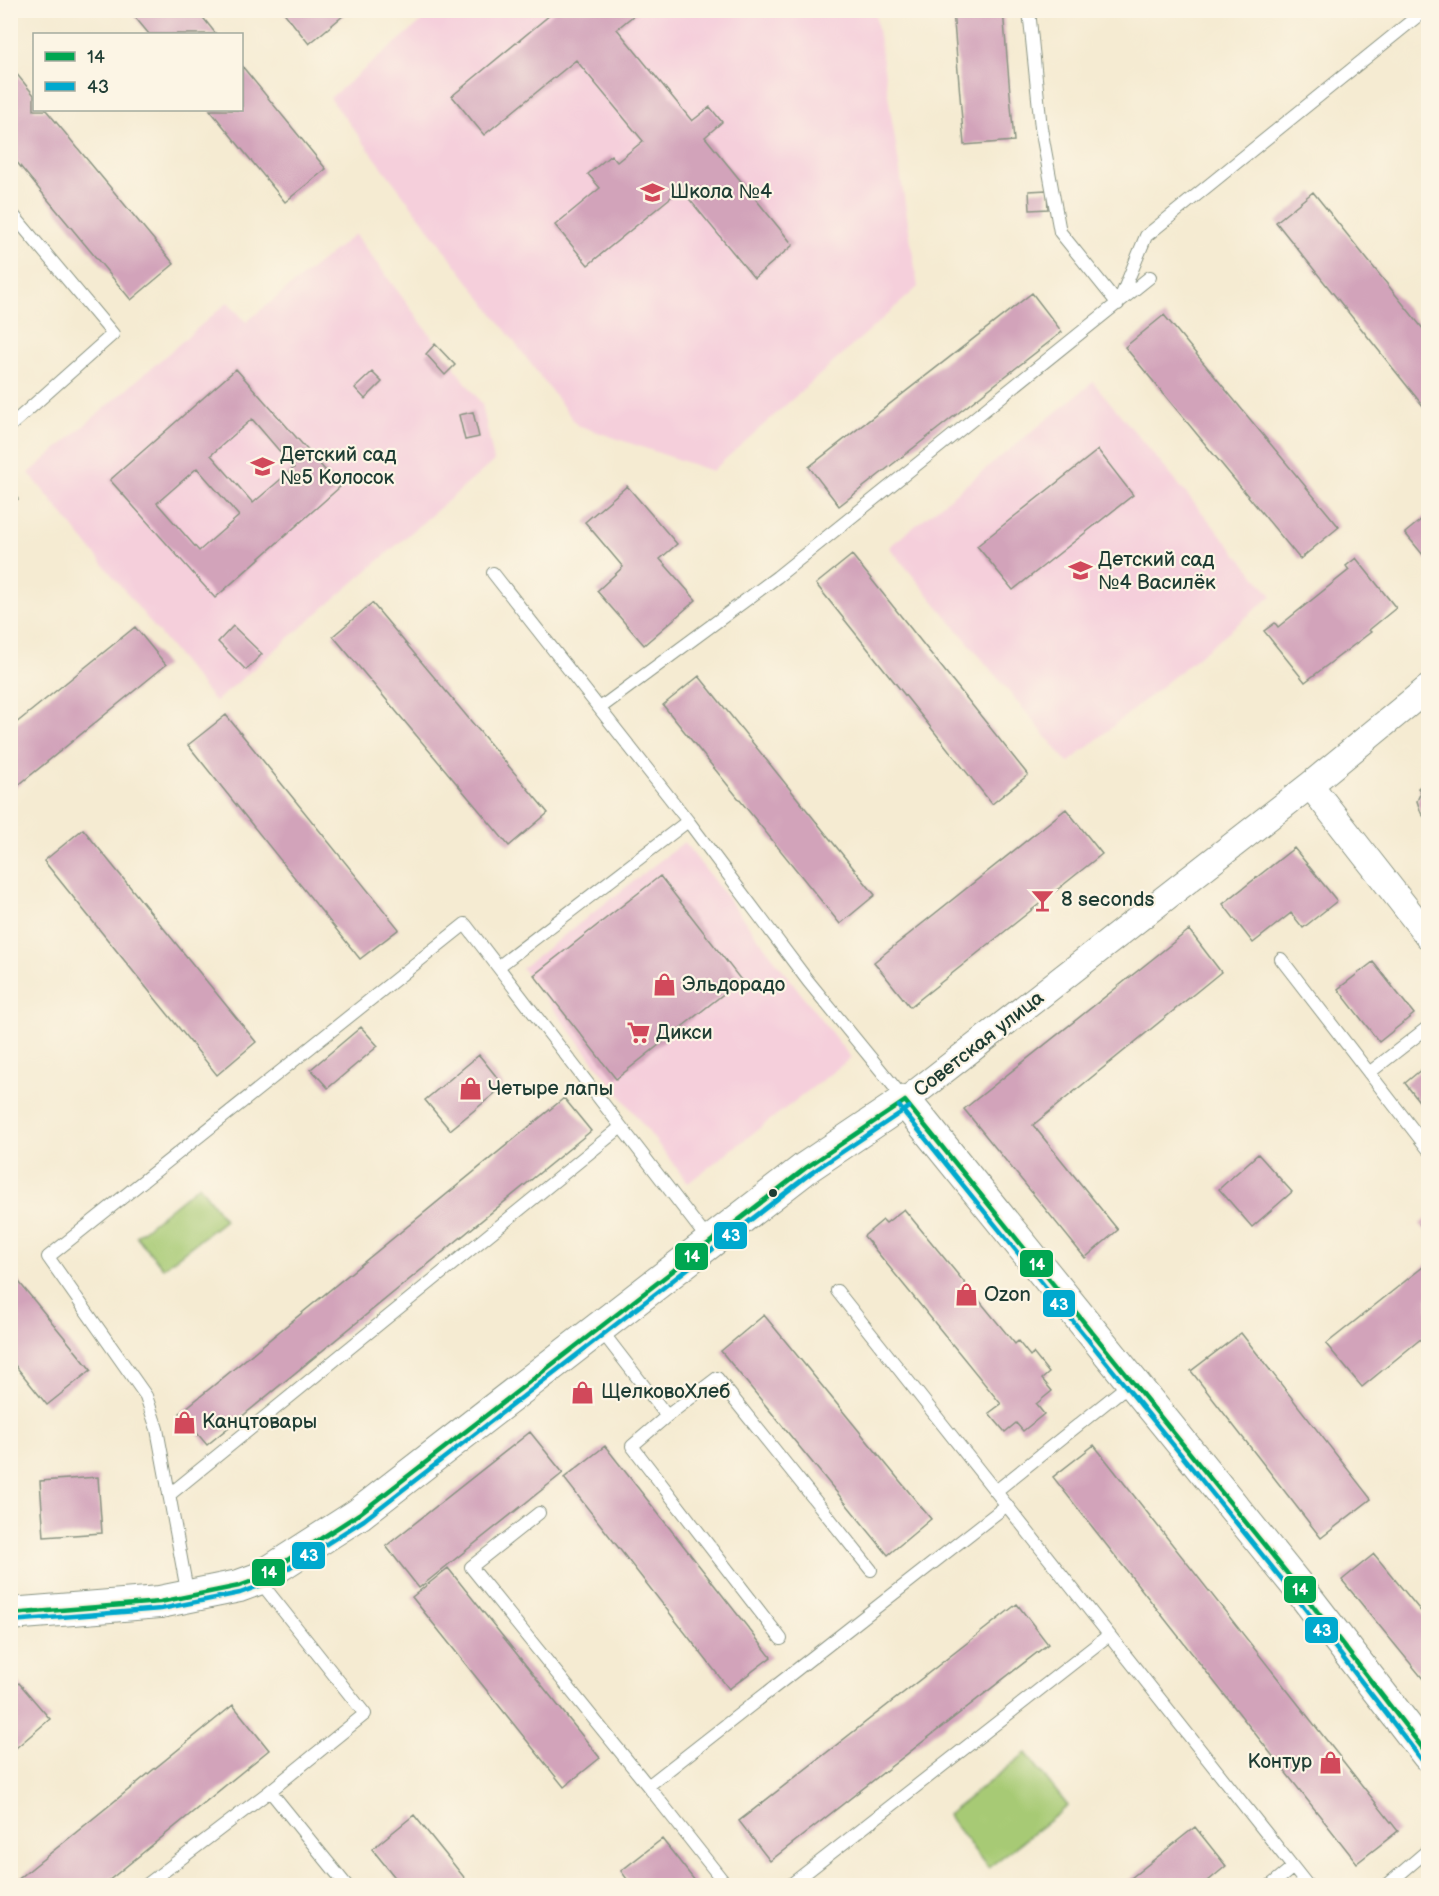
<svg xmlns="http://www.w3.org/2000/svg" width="1439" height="1896" font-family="'Balsamiq Sans',sans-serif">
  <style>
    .built { fill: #f5cfdb }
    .green { fill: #a7ca74; stroke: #638454; stroke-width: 1.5 }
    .building { fill: #d2a3ba; fill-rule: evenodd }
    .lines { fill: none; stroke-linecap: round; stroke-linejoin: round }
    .service-casing { stroke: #8a9483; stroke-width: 14 }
    .minor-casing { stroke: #8a9483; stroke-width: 28 }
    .tertiary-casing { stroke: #8a9483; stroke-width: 34 }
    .service { stroke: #fff; stroke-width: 12 }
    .minor { stroke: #fff; stroke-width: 26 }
    .tertiary { stroke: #fff; stroke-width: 32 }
    .bus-1-casing { stroke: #fcf5e5; stroke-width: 9 }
    .bus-2-casing { stroke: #fcf5e5; stroke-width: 9 }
    .bus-1 { stroke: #00a651; stroke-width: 4.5 }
    .bus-2 { stroke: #00a9ce; stroke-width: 4.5 }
    .bus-dot { fill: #1f3d34; stroke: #fcf5e5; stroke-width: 2 }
    .labels { text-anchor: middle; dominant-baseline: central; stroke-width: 4.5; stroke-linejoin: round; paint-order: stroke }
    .poi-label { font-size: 20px; fill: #1f3d34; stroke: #fcf5e5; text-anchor: start }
    .street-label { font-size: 20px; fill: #1f3d34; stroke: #fcf5e5 }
    .line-badge { stroke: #fcf5e5; stroke-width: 2 }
    .badge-label { font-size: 16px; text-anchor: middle; font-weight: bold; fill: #fff }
  </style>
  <rect width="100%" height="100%" fill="#fcf5e5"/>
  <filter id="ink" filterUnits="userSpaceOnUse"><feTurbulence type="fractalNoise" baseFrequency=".0167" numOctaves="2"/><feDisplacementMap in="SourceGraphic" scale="12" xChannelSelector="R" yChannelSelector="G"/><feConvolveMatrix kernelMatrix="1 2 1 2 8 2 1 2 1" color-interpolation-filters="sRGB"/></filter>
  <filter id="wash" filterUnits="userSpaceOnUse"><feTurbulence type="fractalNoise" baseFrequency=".008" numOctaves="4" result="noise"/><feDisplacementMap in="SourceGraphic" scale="24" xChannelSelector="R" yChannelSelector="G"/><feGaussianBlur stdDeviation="1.35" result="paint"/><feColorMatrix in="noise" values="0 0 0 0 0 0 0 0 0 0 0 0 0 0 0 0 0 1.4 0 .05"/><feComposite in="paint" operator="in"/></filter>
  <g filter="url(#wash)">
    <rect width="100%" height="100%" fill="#f5ebd2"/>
    <path class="built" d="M434 11H875L918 287 712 471 577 425 330 98Z
      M355 234 482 404 494 461 215 702 29 473 228 302 246 322Z
      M1093 382 1272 596 1068 763 889 547Z
      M684 842 851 1058 688 1183 522 968Z"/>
    <path class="green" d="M199 1185 225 1220 163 1268 136 1236Z
      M1026 1753 1068 1806 988 1868 947 1815Z"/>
    <g id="blocks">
      <path class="building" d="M129 10H197L216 34H149Z
        M282 10H350L309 44Z
        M556 10H640L617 29 692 121 710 107 722 122 705 137 793 245 754 278 681 189 588 265 555 225 600 188 588 174 611 155 617 162 643 141 576 60 484 135 452 96Z
        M953 10H1003L1014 141 964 145Z
        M10 66 34 95V110H46L174 264 131 300 10 154Z
        M242 66 326 169 285 202 210 110H242Z
        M1047 190 1048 209 1030 210 1029 191Z
        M1313 192 1428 335V412L1276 222Z
        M1032 293 1062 332 839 506 809 467Z
        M1164 315 1339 527 1300 559 1125 347Z
        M435 344 455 365 445 375 426 354Z
        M236 369 340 487 215 598 110 480ZM252 419 294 468 253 503 211 455ZM197 468 239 516 199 551 157 503Z
        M372 372 382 382 365 399 355 388Z
        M473 412 479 437 465 440 459 415Z
        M1098 450 1133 495 1013 590 977 546Z
        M627 486 677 544 660 559 696 600 644 645 597 591 623 567 585 522Z
        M10 489 18 499 10 505Z
        M1428 514V561L1405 533Z
        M852 555 1028 775 992 804 816 584Z
        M1356 558 1396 608 1369 630 1371 632 1305 682 1264 631 1275 623 1278 627 1349 570 1346 566Z
        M372 603 548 813 509 846 333 636Z
        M233 626 262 654 246 670 218 642Z
        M135 627 166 665 10 792V728Z
        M699 676 875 895 840 924 663 705Z
        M226 715 399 929 360 959 188 745Z
        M1428 779V822L1421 813 1417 801 1421 792 1418 788Z
        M1066 809 1102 854 910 1007 874 962Z
        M83 829 256 1042 217 1075 44 861Z
        M1294 848 1337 901 1303 928 1291 913 1253 943 1223 904Z
        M660 876 741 980 616 1079 534 975Z
        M1189 930 1221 972 1033 1125 1118 1230 1085 1258 964 1109Z
        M1373 962 1414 1014 1379 1042 1338 989Z
        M361 1027 378 1046 328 1088 311 1069Z
        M479 1055 504 1086 450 1130 425 1100Z
        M1428 1064V1113L1405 1083Z
        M564 1098 591 1131 207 1445 180 1413Z
        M1258 1154 1292 1192 1252 1227 1219 1189Z
        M904 1209 1015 1344 1018 1341 1030 1356 1033 1353 1049 1373 1042 1379 1052 1391 1036 1404 1044 1414 1023 1431 1016 1423 1005 1432 989 1413 1001 1404 864 1236 883 1220 886 1223Z
        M1428 1217V1234L1420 1224Z
        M1428 1263V1333L1362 1387 1326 1344Z
        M10 1271 91 1370 47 1405 10 1359Z
        M764 1315 931 1519 888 1555 721 1351Z
        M1241 1333 1371 1499 1321 1538 1191 1371Z
        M530 1432 563 1473 419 1588 386 1546Z
        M1094 1445 1398 1831 1357 1863 1053 1477Z
        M605 1446 771 1657 729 1689 564 1478Z
        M98 1477 102 1533 44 1537 40 1481Z
        M1374 1554 1428 1620V1685L1342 1580Z
        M448 1568 600 1758 564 1787 412 1597Z
        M1017 1604 1048 1644 770 1861 739 1821Z
        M19 1683 50 1719 10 1753V1690Z
        M233 1705 269 1750 102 1886H10Z
        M414 1815 471 1886H402L372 1849Z
        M1195 1827 1226 1866 1202 1886H1121Z
        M662 1839 699 1886H632L621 1871Z"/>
    </g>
  </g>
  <g filter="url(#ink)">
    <use href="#blocks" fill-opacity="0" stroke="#8a9483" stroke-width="1.5"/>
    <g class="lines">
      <defs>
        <path id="service" d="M1029 10 1041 128 1060 232 1118 304 1146 236 1425 10
          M10 211 113 334 10 426
          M493 573 688 821 808 981 905 1100
          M600 708 777 577 1150 277
          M1281 959 1428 1149
          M498 967 688 821
          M1369 1073 1428 1027
          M837 1291 1308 1886
          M600 1329 667 1416 632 1446 781 1639
          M667 1416 717 1378 871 1570
          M996 1491 1133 1381
          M169 1495 621 1127
          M539 1513 471 1567 648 1786
          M188 1596 157 1429 146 1396 48 1257 465 924 709 1241
          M270 1791 347 1886
          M145 1886 270 1791 365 1714 258 1579
          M727 1886 648 1786 1007 1505
          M789 1886 1109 1635
          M1270 1886 1293 1867
          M1386 1886 1428 1850"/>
        <path id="minor" d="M1310 785 1428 936
          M905 1101 1310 785 1428 688"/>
        <path id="tertiary" d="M10 1614 160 1602 239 1586 258 1579 359 1514 807 1167 905 1101 1299 1588 1428 1755"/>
      </defs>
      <use href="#service" class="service-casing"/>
      <use href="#minor" class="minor-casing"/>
      <use href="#tertiary" class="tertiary-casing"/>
      <use href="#service" class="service"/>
      <use href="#minor" class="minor"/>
      <use href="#tertiary" class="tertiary"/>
      <defs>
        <path id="bus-1" d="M905 1101 1299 1588 1428 1755
          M10 1614 160 1602 239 1586 258 1579 359 1514 807 1167 905 1101"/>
        <path id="bus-2" d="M899 1106 1293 1593 1422 1760
          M11 1621 161 1609 240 1593 262 1585 364 1520 811 1173 909 1107"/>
      </defs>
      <use href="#bus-1" class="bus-1-casing"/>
      <use href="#bus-2" class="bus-2-casing"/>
      <use href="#bus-1" class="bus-1"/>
      <use href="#bus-2" class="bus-2"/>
    </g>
  </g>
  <defs>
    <symbol id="school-bare" viewBox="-9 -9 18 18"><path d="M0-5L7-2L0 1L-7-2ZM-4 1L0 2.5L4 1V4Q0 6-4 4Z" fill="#d1495b" stroke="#fcf5e5" stroke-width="2.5" paint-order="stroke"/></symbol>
    <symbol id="bar-bare" viewBox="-9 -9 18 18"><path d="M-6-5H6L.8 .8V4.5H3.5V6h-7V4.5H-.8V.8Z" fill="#d1495b" stroke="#fcf5e5" stroke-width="2.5" paint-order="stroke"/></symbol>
    <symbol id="shop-bare" viewBox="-9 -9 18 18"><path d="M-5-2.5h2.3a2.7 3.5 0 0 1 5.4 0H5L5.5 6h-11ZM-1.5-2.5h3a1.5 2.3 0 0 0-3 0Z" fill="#d1495b" stroke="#fcf5e5" stroke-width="2.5" paint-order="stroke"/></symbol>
    <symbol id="supermarket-bare" viewBox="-9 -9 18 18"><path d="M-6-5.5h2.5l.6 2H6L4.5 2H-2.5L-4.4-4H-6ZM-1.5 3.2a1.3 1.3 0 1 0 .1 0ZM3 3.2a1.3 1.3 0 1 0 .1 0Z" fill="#d1495b" stroke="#fcf5e5" stroke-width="2.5" paint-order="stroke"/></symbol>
  </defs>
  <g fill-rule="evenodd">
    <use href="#school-bare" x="636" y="176" width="33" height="33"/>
    <use href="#school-bare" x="246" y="450" width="33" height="33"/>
    <use href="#school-bare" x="1064" y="554" width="33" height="33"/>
    <use href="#bar-bare" x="1026" y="884" width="33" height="33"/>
    <use href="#shop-bare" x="648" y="968" width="33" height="33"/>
    <use href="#supermarket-bare" x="622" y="1016" width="33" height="33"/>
    <use href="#shop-bare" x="454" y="1072" width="33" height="33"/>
    <use href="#shop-bare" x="950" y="1278" width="33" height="33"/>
    <use href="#shop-bare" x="566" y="1376" width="33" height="33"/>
    <use href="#shop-bare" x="168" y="1406" width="33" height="33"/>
    <use href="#shop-bare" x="1314" y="1746" width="33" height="33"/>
  </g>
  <circle class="bus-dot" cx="773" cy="1193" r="5"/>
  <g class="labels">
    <g class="poi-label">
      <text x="670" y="192">Школа №4</text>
      <text x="280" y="455">Детский сад<tspan x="280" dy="23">№5 Колосок</tspan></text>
      <text x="1098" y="560">Детский сад<tspan x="1098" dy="23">№4 Василёк</tspan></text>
      <text x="1061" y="900">8 seconds</text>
      <text x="682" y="985">Эльдорадо</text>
      <text x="656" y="1033">Дикси</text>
      <text x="488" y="1089">Четыре лапы</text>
      <text x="984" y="1295">Ozon</text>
      <text x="601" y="1392">ЩелковоХлеб</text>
      <text x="202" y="1422">Канцтовары</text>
      <text x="1312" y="1762" text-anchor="end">Контур</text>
    </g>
    <g class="street-label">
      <text transform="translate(979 1044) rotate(-38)">Советская улица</text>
    </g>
  </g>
  <g class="line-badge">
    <rect x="713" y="1221" width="35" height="29" rx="6" fill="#00a9ce"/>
    <rect x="674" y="1242" width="35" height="29" rx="6" fill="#00a651"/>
    <rect x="1019" y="1249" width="35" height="29" rx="6" fill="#00a651"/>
    <rect x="1042" y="1289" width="34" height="29" rx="6" fill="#00a9ce"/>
    <rect x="291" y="1541" width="35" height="29" rx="6" fill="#00a9ce"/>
    <rect x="251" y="1558" width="35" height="29" rx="6" fill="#00a651"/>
    <rect x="1283" y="1575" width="34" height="29" rx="6" fill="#00a651"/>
    <rect x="1304" y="1616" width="35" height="28" rx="6" fill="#00a9ce"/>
  </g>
  <g class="badge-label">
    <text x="731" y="1241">43</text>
    <text x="692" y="1262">14</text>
    <text x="1037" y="1270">14</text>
    <text x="1059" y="1310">43</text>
    <text x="309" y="1561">43</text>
    <text x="269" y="1578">14</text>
    <text x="1300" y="1595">14</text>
    <text x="1322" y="1636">43</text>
  </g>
  <rect width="1439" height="1896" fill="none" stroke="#fcf5e5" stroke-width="36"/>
  <rect x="33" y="33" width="210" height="78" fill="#fcf5e5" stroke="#a4ab9e" stroke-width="1.5"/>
  <rect x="45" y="52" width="30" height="9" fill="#00a651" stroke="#a4ab9e" stroke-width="1.5"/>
  <text x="87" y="63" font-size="18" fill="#1f3d34">14</text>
  <rect x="45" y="82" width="30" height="9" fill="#00a9ce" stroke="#a4ab9e" stroke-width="1.5"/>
  <text x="87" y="93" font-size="18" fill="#1f3d34">43</text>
</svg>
